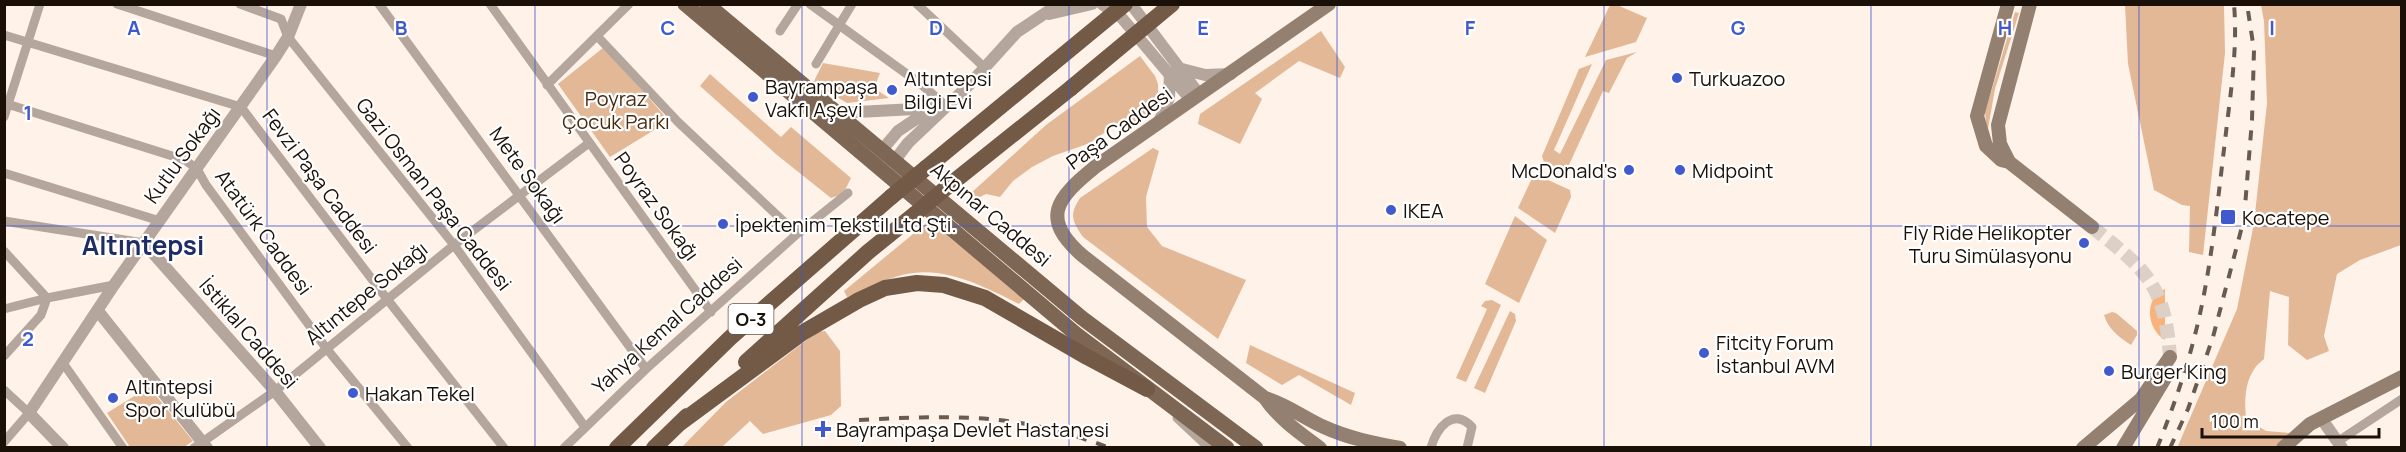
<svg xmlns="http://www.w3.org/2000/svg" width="2406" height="452" font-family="Manrope,sans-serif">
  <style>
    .green { fill: #e2b897 }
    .water { fill: #f7b37b }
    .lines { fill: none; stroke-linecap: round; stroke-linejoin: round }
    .secondary-tunnel { stroke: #ddd0c6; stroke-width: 14; stroke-dasharray: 14 7; stroke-linecap: butt }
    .minor { stroke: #b4a69c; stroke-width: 9 }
    .tertiary { stroke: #b4a69c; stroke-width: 12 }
    .secondary { stroke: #948071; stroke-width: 14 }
    .primary { stroke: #7d6653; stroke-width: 15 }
    .trunk { stroke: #735a46; stroke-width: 16 }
    .rail { stroke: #675b52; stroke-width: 4; stroke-dasharray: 10 10; stroke-linecap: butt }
    .trunk-bridge { stroke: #735a46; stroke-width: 16 }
    .grid { fill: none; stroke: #405acd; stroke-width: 1.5; stroke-opacity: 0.55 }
    .poi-dot { fill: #405acd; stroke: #fff; stroke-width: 2 }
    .labels { text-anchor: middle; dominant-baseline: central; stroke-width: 4.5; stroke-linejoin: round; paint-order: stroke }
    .shield { fill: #fff; stroke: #5f5851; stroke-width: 1.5 }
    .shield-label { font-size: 18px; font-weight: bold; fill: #1b1007 }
    .poi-label { font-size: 20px; fill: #1b1007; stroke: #fff; text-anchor: start }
    .park-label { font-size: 20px; fill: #472b13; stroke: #fff }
    .street-label { font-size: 20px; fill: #1b1007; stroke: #fff }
    .district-label { font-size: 26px; font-weight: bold; fill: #1f2d65; stroke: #fff }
    .grid-label { font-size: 20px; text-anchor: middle; font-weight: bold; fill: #405acd; stroke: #fff; stroke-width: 4.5; stroke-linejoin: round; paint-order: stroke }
  </style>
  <rect width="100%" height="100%" fill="#fff2e8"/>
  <path class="green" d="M1610 5H1617L1647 18 1636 42 1585 57Z
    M2125 5H2224L2225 53 2203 255 2189 252 2190 206 2182 205 2154 190 2128 64Z
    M2261 5H2401V245L2360 260 2337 274 2324 336 2329 351 2307 360 2288 345 2289 297 2270 291 2264 359C2245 373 2244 397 2246 419L2266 431 2290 433 2275 447 2177 448 2237 309 2254 223 2267 103 2264 21Z
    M2015 12 2019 13 1995 89 1987 134 1985 112Z
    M1321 31 1345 67 1340 78 1299 61 1255 93 1262 99 1240 144 1198 124 1200 114Z
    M604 47 669 121 610 157 558 84Z
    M1637 52 1627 58 1609 93 1603 91 1568 167 1561 169 1544 162 1542 156 1579 69 1592 64 1554 150 1560 154 1606 60Z
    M1140 56 1155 76 1158 84V94L1151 113 1126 126 1111 128 1090 143 1053 156 1032 167 1013 181 1000 197 986 194 976 199 971 193 1046 125Z
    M823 63 880 73 874 88 889 98 847 103 813 83Z
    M710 74 781 137 791 127 851 178 843 194 831 198 777 155 700 86Z
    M1153 148 1159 151 1146 197 1147 227 1162 246 1246 280 1218 339 1083 237C1072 221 1069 215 1080 198Z
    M1537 175 1570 190 1571 197 1555 233 1518 208 1533 176Z
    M1515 216 1547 240 1519 303 1485 284Z
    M930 220 1024 299 1019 304C987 288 950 268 913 273 893 275 866 289 847 297L844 291Z
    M1492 300 1501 305 1466 382 1456 378 1487 309 1481 306 1485 301Z
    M1510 311 1515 314 1516 321 1485 393 1474 388Z
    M2112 312 2116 313 2137 331V335L2131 345C2119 337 2108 329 2104 315Z
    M825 331 840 351 841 406 831 415 763 434 750 421 723 446 681 448 726 402 817 332Z
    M1250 345 1355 393 1351 405 1299 375 1282 385 1246 363Z
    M149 387 193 441 184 447H130L107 413Z"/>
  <path class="water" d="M2165 289V340C2147 330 2143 298 2165 289Z"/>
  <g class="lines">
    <path class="secondary-tunnel" d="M2092 227C2146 270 2165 284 2170 357"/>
    <path class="minor" d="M117 4 276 56
      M240 4 281 19 288 37 454 245 585 427
      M379 4 646 369
      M490 4 711 312
      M810 4 922 85 946 106
      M917 4 985 68
      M780 31 798 4
      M4 35 241 107 387 299 504 448
      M598 37 678 122 797 234
      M816 64 852 4
      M547 85 629 4
      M4 103 185 160 197 169 206 185 326 348 408 448
      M4 117 40 4
      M4 173 160 221
      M4 221 144 243
      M4 251 47 298
      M4 309 47 298 114 285
      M4 356 41 315 47 298
      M63 363 123 448
      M4 390 29 413 4 442
      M1177 418 1209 448
      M2337 442 2402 399
      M194 448 275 391 454 245 589 143
      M564 448 646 369 797 234 848 193
      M1431 448C1436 429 1453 406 1472 427L1467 448"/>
    <path class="tertiary" d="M1102 4 1121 17 1191 100
      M1131 4 1199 94
      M1049 14 1092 4
      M1182 69 1205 75 1231 74
      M838 113 934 108
      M1159 122 1169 98 1170 73
      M882 150 898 131 928 111
      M895 160 908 143 968 86 1017 32 1059 4
      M144 243 275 391 320 448
      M98 311 207 448
      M2321 418 2342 448
      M63 448 29 413 114 285 276 56 288 37 301 4"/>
    <path class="secondary" d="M2008 4 1977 116 1986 146 2001 160 2009 162 2092 227
      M2009 162 2000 144 1998 125 2030 4
      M1265 398C1286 404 1304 418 1324 427 1348 438 1373 443 1400 448
      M1320 448C1300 433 1279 419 1265 398L1083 256C1039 218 1057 198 1095 167L1329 4
      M2083 448 2141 399 2170 357
      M2123 448 2167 375
      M2283 448 2310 424 2402 377"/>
    <path class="primary" d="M685 4 1076 334 1227 448
      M707 4 1082 318 1256 448"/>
    <path class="trunk" d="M926 168 1051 65
      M947 187 1071 88
      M746 362 868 252 915 214
      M680 423 802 333 859 300 885 288 917 283 944 285 985 298 1087 357 1147 389
      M617 448 730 338 891 197
      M654 448 687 416"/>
    <path class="rail" d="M859 420C898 418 936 416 975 418 1020 420 1068 432 1110 448
      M862 431 909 426
      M2157 448C2172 411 2185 374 2195 335 2211 272 2217 206 2225 141 2230 96 2238 50 2234 4
      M2170 448 2188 409 2213 337 2244 219 2252 120 2254 50 2247 4"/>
    <path class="trunk-bridge" d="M1051 65 1125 4
      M1071 88 1172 4
      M891 197 926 168
      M915 214 947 187"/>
  </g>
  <path class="grid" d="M267 4V448M535 4V448M802 4V448M1069 4V448M1337 4V448M1604 4V448M1871 4V448M2139 4V448M4 226H2402"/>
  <g class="poi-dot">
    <circle cx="1677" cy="78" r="6"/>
    <circle cx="892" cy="90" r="6"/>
    <circle cx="753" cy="97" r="6"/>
    <circle cx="1629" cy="170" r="6"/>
    <circle cx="1680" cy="170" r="6"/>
    <circle cx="1391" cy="210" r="6"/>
    <rect x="2220" y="209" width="16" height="16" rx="3"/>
    <circle cx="723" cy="224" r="6"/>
    <circle cx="2084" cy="243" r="6"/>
    <circle cx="1704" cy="353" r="6"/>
    <circle cx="2109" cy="371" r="6"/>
    <circle cx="353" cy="393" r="6"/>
    <circle cx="113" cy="398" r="6"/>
    <path d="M820 420h6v6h6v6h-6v6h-6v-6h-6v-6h6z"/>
  </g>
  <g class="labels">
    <rect class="shield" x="728.5" y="304" width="45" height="30" rx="4.5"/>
    <g class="shield-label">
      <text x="751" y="319">O-3</text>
    </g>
    <g class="poi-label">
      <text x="904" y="78">Altıntepsi<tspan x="904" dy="23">Bilgi Evi</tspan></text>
      <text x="1689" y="78">Turkuazoo</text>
      <text x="765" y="86">Bayrampaşa<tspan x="765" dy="23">Vakfı Aşevi</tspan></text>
      <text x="1617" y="170" text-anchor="end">McDonald's</text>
      <text x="1692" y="170">Midpoint</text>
      <text x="1403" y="210">IKEA</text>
      <text x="2242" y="217">Kocatepe</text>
      <text x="735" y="224">İpektenim Tekstil Ltd Şti.</text>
      <text x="2072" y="232" text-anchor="end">Fly Ride Helikopter<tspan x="2072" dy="23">Turu Simülasyonu</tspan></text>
      <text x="1716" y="342">Fitcity Forum<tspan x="1716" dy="23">İstanbul AVM</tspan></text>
      <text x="2121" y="371">Burger King</text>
      <text x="125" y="386">Altıntepsi<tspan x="125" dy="23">Spor Kulübü</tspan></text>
      <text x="365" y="393">Hakan Tekel</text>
      <text x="836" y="429">Bayrampaşa Devlet Hastanesi</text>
    </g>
    <g class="park-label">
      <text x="616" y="98">Poyraz<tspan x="616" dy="23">Çocuk Parkı</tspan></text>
    </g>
    <g class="street-label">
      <text transform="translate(1119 128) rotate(-36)">Paşa Caddesi</text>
      <text transform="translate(182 155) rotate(-54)">Kutlu Sokağı</text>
      <text transform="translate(528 175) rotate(54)">Mete Sokağı</text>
      <text transform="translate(320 181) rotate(53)">Fevzi Paşa Caddesi</text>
      <text transform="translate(434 194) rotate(52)">Gazi Osman Paşa Caddesi</text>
      <text transform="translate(657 206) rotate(54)">Poyraz Sokağı</text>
      <text transform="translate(991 214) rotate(40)">Akpınar Caddesi</text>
      <text transform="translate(264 232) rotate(54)">Atatürk Caddesi</text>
      <text transform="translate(366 293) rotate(-39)">Altıntepe Sokağı</text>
      <text transform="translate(667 325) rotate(-42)">Yahya Kemal Caddesi</text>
      <text transform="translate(249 333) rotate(49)">İstiklal Caddesi</text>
    </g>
    <g class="district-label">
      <text x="143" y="245">Altıntepsi</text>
    </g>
  </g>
  <g class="grid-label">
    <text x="134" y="35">A</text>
    <text x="401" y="35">B</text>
    <text x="668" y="35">C</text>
    <text x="936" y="35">D</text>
    <text x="1203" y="35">E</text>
    <text x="1470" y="35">F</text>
    <text x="1738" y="35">G</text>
    <text x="2005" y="35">H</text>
    <text x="2272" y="35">I</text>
    <text x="28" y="120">1</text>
    <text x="28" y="346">2</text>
  </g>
  <rect width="2406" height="452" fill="none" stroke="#1b1007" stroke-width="12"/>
  <path d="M2202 428v9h177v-9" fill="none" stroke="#1b1007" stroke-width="3"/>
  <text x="2211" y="428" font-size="18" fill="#1b1007" stroke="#ffffff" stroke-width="4.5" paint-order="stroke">100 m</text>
</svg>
